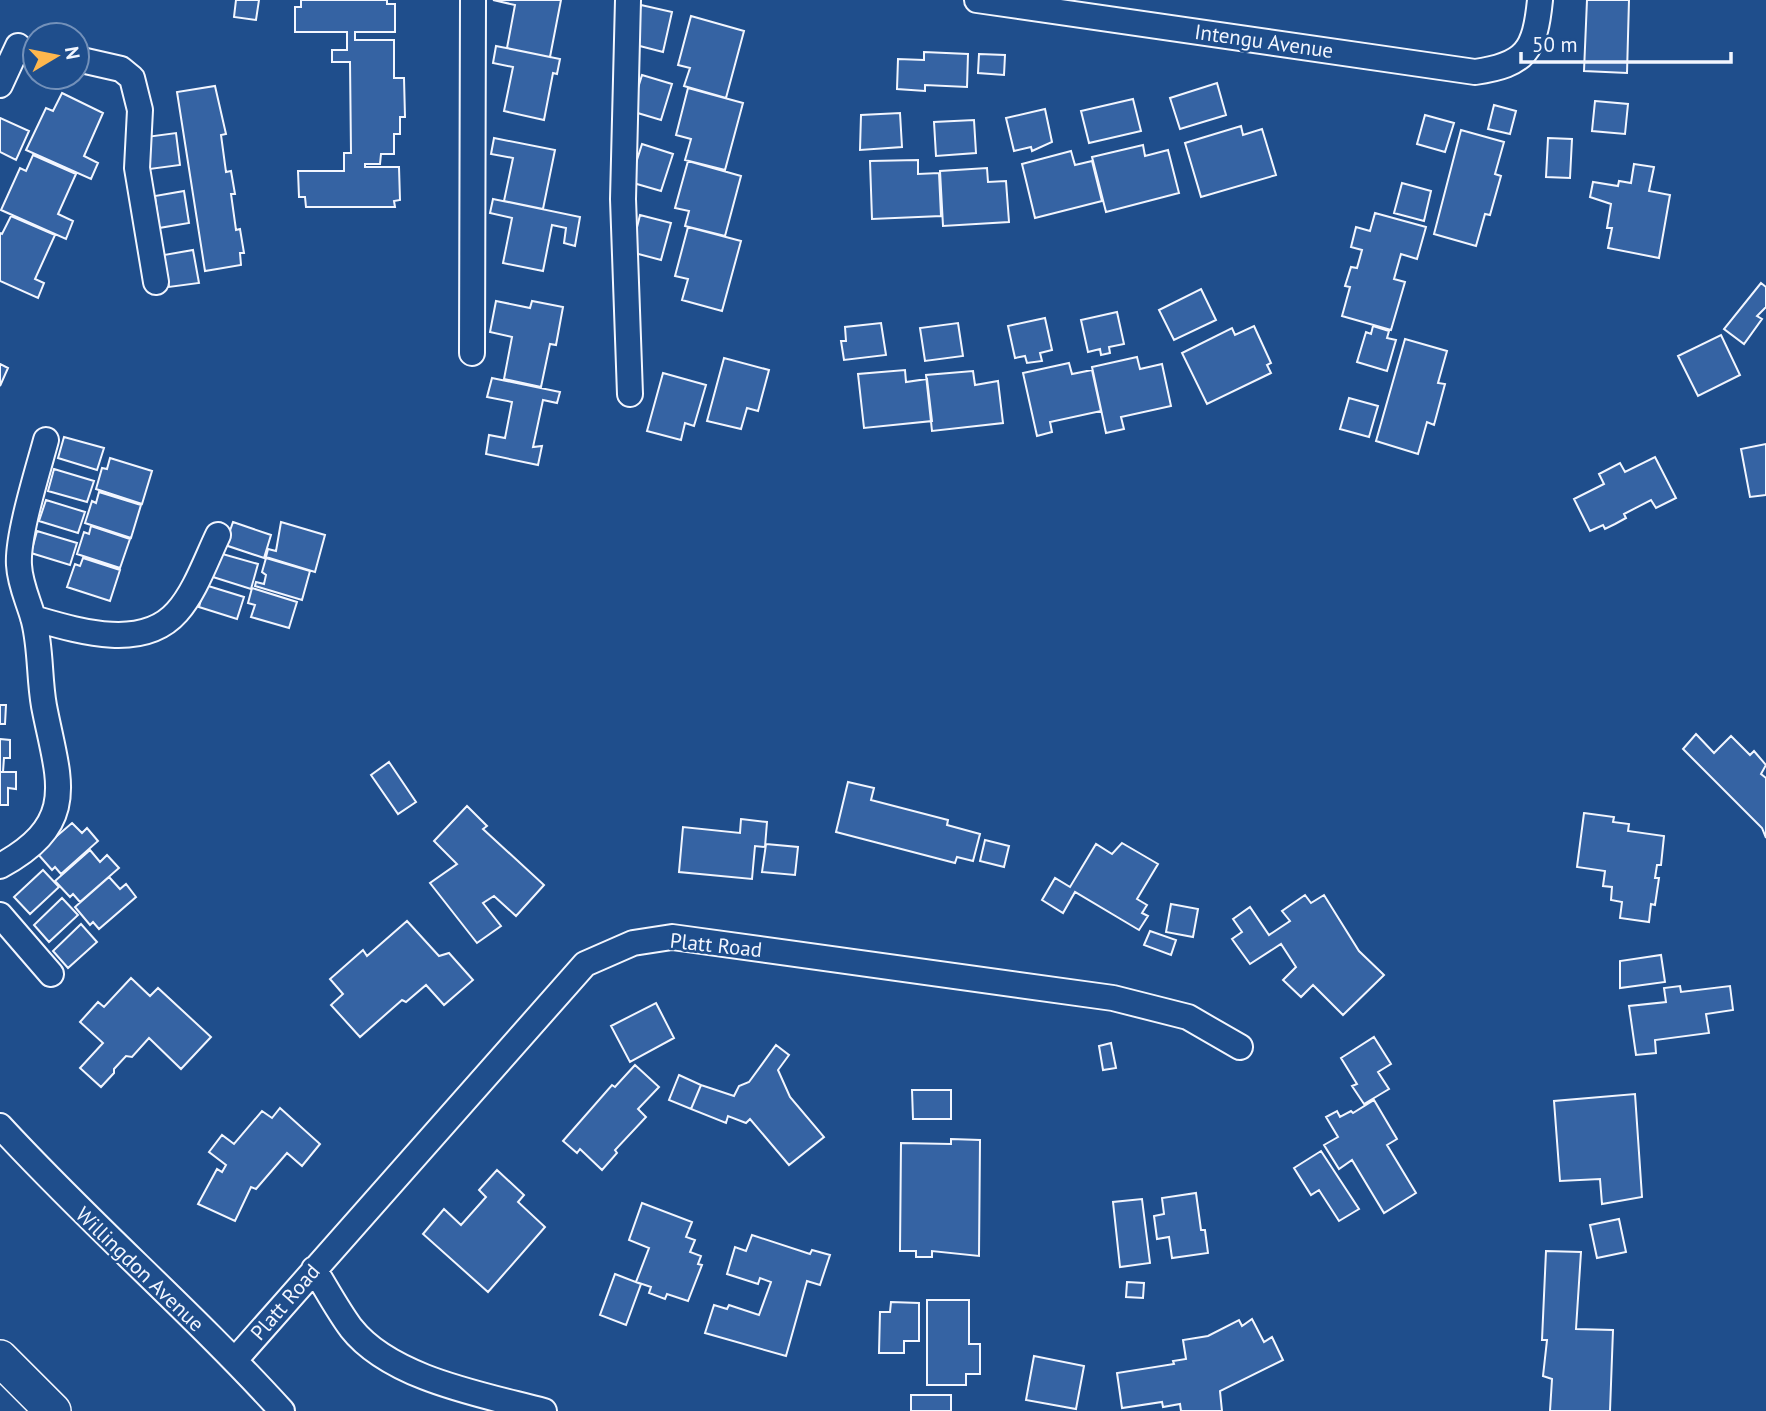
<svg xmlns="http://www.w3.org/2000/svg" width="1766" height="1411" font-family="'PT Sans',sans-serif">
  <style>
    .building { fill: #3563a3; stroke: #f2f6ff; stroke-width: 2 }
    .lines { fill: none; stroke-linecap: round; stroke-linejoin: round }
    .street-casing { stroke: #f2f6ff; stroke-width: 28 }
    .secondary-casing { stroke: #f2f6ff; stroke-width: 38 }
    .street { stroke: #1f4e8c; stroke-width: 24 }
    .secondary { stroke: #1f4e8c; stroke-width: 35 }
    .labels { text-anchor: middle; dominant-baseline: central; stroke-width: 5; stroke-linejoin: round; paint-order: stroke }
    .street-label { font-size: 21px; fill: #f2f6ff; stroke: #1f4e8c }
  </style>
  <rect width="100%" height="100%" fill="#1f4e8c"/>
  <path class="building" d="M236 0H259L256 20 234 17Z
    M301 0H387V4H395V32H355V40H394V78H404L405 117H400V134H394V154H381L380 164H365V167H399L400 200 394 201 395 207H306L305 197H299L298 171H344V153H351L350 62H332V50H347V32H295V7H301Z
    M561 0 550 57 507 48 515 5 493 0Z
    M1587 0H1629L1627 73 1584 71Z
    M641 5 672 12 663 52 632 44Z
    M691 16 744 31 726 98 684 86 690 68 678 65Z
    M496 46 560 59 557 74 553 73 544 120 504 111 513 67 493 63Z
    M924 52 968 54 967 87 925 85V91L897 89 898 59 924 60Z
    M979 54 1005 55 1004 75 978 73Z
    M642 75 672 84 661 120 631 111Z
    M1217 83 1226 115 1180 129 1170 98Z
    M215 86 226 134 221 135 226 172 231 171 235 194H231L236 230 240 229 244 253H240L241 265 205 271 177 92Z
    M688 88 743 103 725 170 685 160 691 139 676 135Z
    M62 93 103 113 84 156 98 163 91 179 26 150 46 108 53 111Z
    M1133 99 1141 131 1089 143 1081 111Z
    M1595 101 1628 104 1625 134 1592 131Z
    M1494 105 1516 111 1510 134 1488 129Z
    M1045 109 1052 142 1032 151 1031 147 1014 151 1006 118Z
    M900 113 902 147 860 150 861 115Z
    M1425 115 1454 123 1445 152 1417 144Z
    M0 118 29 131 16 160 0 152Z
    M974 120 976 153 936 156 934 122Z
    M1241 126 1243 135 1262 129 1276 175 1201 197 1185 143Z
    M1461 130 1504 142 1495 174 1501 176 1490 215 1485 214 1476 246 1434 234Z
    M176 133 180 165 150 169 146 137Z
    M494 138 555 150 543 209 504 201 513 158 491 154Z
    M1548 138 1572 139 1570 178 1546 177Z
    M642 144 673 154 661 191 630 182Z
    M1143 145 1145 156 1168 150 1179 193 1106 212 1092 157Z
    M1071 151 1075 165 1092 161 1102 201 1035 218 1022 164Z
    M33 155 76 174 58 214 73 221 66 239 1 210 20 168 26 171Z
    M918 160V174L939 173 941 216 872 219 870 161Z
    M688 161 741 176 725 236 685 226 689 211 675 208Z
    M1634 164 1654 167 1649 191 1670 195 1659 258 1608 248 1612 228H1607L1611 204 1590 197 1593 182 1618 186 1619 181 1631 183Z
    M987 168 988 182 1006 181 1009 222 943 226 940 171Z
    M1402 183 1431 191 1424 221 1394 213Z
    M184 191 189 223 159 228 155 196Z
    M493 199 580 217 575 246 564 243 566 228 552 225 543 271 503 263 512 218 490 213Z
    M1375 213 1426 227 1417 259 1401 254 1394 279 1405 282 1391 330 1342 316 1350 287 1345 286 1351 267 1357 268 1362 250 1351 247 1356 227 1370 231Z
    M640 215 671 223 661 260 631 252Z
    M11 216 55 235 35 279 44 283 38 298 0 281V233L2 234Z
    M688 227 741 241 722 311 682 300 688 279 675 276Z
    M193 250 199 283 169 287 164 255Z
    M1761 283 1766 287V307L1757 316 1762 319 1744 344 1724 329Z
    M1201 289 1216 320 1174 340 1159 310Z
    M496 301 530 308 532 301 563 307 556 345 550 344 541 387 504 379 512 337 490 332Z
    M1117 312 1124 344 1109 347 1110 353 1101 355 1100 349 1088 352 1081 320Z
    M1045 318 1052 350 1040 353 1042 361 1027 363 1025 356 1015 358 1008 326Z
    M881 323 886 355 844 360 841 341H846L845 327Z
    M958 323 963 356 925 361 920 328Z
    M1254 326 1271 363 1267 365 1271 373 1207 404 1182 353 1232 328 1235 335Z
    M1373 326 1389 331 1387 338 1396 340 1387 371 1357 362 1366 332 1371 334Z
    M1721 335 1740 375 1698 396 1678 356Z
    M1405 339 1447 351 1438 383 1445 384 1434 425 1427 422 1418 454 1376 441Z
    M1137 357 1140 369 1162 364 1171 406 1121 417 1124 429 1106 433 1092 367Z
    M724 358 769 370 758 411 747 408 741 429 707 421Z
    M1069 363 1072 374 1092 370 1101 411 1050 422 1052 432 1037 436 1023 373Z
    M0 364 8 368 0 386Z
    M905 370 906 382 927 379 932 421 864 428 858 374Z
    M973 371 975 385 998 381 1003 423 932 431 926 375Z
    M663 373 706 385 694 426 685 423 681 440 647 431Z
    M492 378 560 392 557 403 543 400 533 447 542 446 538 465 486 454 489 435 505 438 512 402 487 397Z
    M1349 398 1378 406 1369 437 1340 429Z
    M64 437 104 448 97 470 58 458Z
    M1766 444V495L1750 497 1741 449Z
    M1655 457 1676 498 1656 508 1651 500 1624 514 1626 518 1615 524 1605 529 1603 525 1590 531 1574 499 1604 484 1599 474 1620 463 1625 472Z
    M110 458 152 471 142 504 96 489 102 468 107 469Z
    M54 469 94 481 87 502 48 491Z
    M99 492 141 505 131 538 85 523 92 501 96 503Z
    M46 500 85 512 78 533 39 521Z
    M233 522 271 535 264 558 225 545Z
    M281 522 325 535 315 572 266 557 268 549 276 551Z
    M91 526 130 539 120 568 77 554 84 532 89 534Z
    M37 531 77 543 70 565 31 553Z
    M219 553 258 564 251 589 213 577Z
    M83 558 120 570 110 601 67 587 75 564 80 566Z
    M266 558 310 571 302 600 255 586 256 582 264 584 266 575 262 572Z
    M205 585 244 597 237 619 199 607Z
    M252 588 297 602 289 628 251 617 255 605 248 603Z
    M0 705H6L5 724H0Z
    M1696 734 1714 753 1731 736 1750 755 1754 751 1766 765 1761 774 1766 778V838L1762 828 1683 749Z
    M0 739 10 740V758H4L3 772H0Z
    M389 762 416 802 398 814 371 775Z
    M0 772H16V789L8 788V805H0Z
    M848 782 874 788 871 800 948 820 947 825 980 834 973 861 957 857 955 863 836 832Z
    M467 806 487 826 483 829 544 885 516 916 494 896 483 903 501 926 477 943 430 883 457 864 434 841Z
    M1584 813 1614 817 1613 822 1629 824 1628 831 1664 836 1661 865H1657L1655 878H1659L1655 905 1651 904 1649 922 1620 918 1622 902 1611 900 1612 887 1603 886 1605 871 1577 867Z
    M741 819 767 822 765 847 755 846 752 879 679 872 683 827 740 833Z
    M72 823 82 833 87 828 98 841 61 874 55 867 52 870 37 853Z
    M985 840 1009 846 1004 867 980 861Z
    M1122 843 1158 864 1137 899 1147 905 1142 913 1148 916 1139 930 1075 892 1063 913 1042 900 1055 878 1070 887 1096 844 1112 854Z
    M766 844 798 847 795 875 762 872Z
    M90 850 100 862 107 855 119 868 80 902 73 894 70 897 55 881Z
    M43 870 59 887 30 914 14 897Z
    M109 877 120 889 126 884 136 897 99 929 93 922 90 925 75 907Z
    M1305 895 1311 903 1324 895 1359 951 1384 975 1343 1015 1313 985 1301 997 1283 980 1296 967 1281 944 1250 964 1232 939 1242 932 1233 919 1250 907 1269 935 1290 921 1282 911Z
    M62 898 78 915 49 942 34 925Z
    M1171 904 1198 909 1193 937 1166 932Z
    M407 921 439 956 449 953 473 980 444 1005 426 985 406 1002 402 1000 360 1037 331 1005 343 994 330 979 363 950 367 956Z
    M81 924 97 942 68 968 53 951Z
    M1150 931 1176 940 1171 955 1144 945Z
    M1661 955 1665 982 1620 988V961Z
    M131 978 150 996 158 988 211 1037 181 1069 149 1038 132 1057 126 1056 114 1069V1073L101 1087 80 1068 103 1043 80 1022 98 1002 104 1007Z
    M1680 986 1681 992 1730 986 1733 1010 1706 1014 1709 1033 1655 1040 1656 1053 1636 1055 1629 1006 1666 1002 1664 988Z
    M656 1003 674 1038 630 1062 611 1026Z
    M1374 1037 1391 1064 1378 1072 1389 1089 1364 1104 1352 1086 1357 1084 1341 1058Z
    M1111 1043 1116 1068 1103 1070 1099 1046Z
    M776 1045 789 1055 778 1070 790 1097 824 1137 789 1165 750 1119 746 1123 728 1116 726 1123 691 1109 701 1085 734 1096 739 1086 749 1082Z
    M635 1065 659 1087 638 1109 646 1117 615 1150 617 1153 602 1170 580 1149 577 1153 563 1141 612 1085 615 1087Z
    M679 1075 701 1085 691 1109 669 1100Z
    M912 1090H951V1119H913Z
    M1635 1094 1642 1197 1602 1204 1600 1179 1560 1181 1554 1101Z
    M1374 1100 1397 1139 1387 1145 1416 1193 1384 1213 1352 1160 1339 1169 1324 1145 1338 1137 1326 1117 1337 1111 1340 1117 1351 1111 1353 1113Z
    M280 1108 320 1144 302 1166 287 1153 256 1189 251 1187 235 1221 198 1204 217 1169 222 1172 226 1165 209 1152 222 1135 234 1144 262 1111 272 1118Z
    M951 1139 980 1140 979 1256 932 1251V1257H916V1251H900L901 1143 951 1144Z
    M1321 1151 1359 1209 1339 1221 1319 1190 1311 1195 1294 1168Z
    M497 1170 524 1195 518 1202 545 1227 488 1292 423 1234 444 1209 461 1225 486 1197 479 1190Z
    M1196 1193 1201 1230H1205L1208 1253 1172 1258 1169 1237 1157 1239 1154 1216 1164 1214 1162 1198Z
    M1142 1199 1150 1263 1120 1267 1113 1202Z
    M642 1203 692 1222 686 1237 695 1240 690 1252 701 1256 698 1264 702 1265 688 1301 667 1294 665 1299 649 1293 651 1287 636 1282 649 1248 629 1240Z
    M1619 1219 1626 1252 1597 1258 1590 1225Z
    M752 1235 810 1254 812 1250 830 1255 820 1285 807 1281 786 1356 705 1333 714 1305 727 1309 729 1305 759 1315 771 1282 760 1278 758 1284 727 1274 735 1247 746 1251Z
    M1546 1251 1581 1252 1576 1329 1613 1330 1610 1411H1550L1552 1379 1543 1376 1547 1340H1542Z
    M615 1274 641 1284 626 1325 600 1315Z
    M1127 1282 1144 1283 1143 1298 1126 1297Z
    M927 1300H969V1344H980V1374H966V1385H927Z
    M891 1302 919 1303V1341H904V1353H879L880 1312H890Z
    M1252 1319 1264 1342 1272 1337 1283 1360 1220 1391 1222 1411H1181L1180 1404 1163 1407 1162 1402 1122 1408 1117 1373 1174 1364 1173 1361 1186 1359 1183 1340 1208 1336 1239 1320 1242 1326Z
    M1034 1356 1084 1366 1076 1409 1026 1400Z
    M911 1395H951V1411H911Z"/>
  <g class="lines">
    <defs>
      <path id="street" d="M628 0 623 199 630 394
        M977 0 1475 72C1526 65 1535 50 1540 0
        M77 59 121 69 132 78 140 110 137 168 156 282
        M0 85 18 46
        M472 353 473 0
        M33 618C75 630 142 652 177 612 195 592 206 560 218 535
        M0 866C81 822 58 779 44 706 39 678 41 649 34 621 29 602 20 585 19 565 17 536 38 470 46 440
        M0 915 51 974
        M0 1126C91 1225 192 1312 282 1411
        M314 1269C326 1288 337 1309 351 1328 391 1379 484 1395 544 1411
        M235 1360 585 964 633 943 672 937 1113 998 1188 1017 1240 1047"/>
      <path id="secondary" d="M0 1358 53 1411"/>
    </defs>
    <use href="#street" class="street-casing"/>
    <use href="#secondary" class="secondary-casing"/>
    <use href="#street" class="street"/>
    <use href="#secondary" class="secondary"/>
  </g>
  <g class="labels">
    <g class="street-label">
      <text transform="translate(1264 41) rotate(8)">Intengu Avenue</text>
      <text transform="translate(716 945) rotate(6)">Platt Road</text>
      <text transform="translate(140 1269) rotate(44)">Willingdon Avenue</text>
      <text transform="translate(285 1302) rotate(-49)">Platt Road</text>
    </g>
  </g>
  <g transform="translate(56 56) rotate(80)"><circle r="33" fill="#1f4e8c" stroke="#7391ba" stroke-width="2"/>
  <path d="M0-5L12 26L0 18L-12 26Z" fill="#ffb74d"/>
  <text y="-10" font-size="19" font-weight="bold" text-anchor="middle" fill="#f2f6ff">N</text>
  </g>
  <path d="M1521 52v10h210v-10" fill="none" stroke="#f2f6ff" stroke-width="3.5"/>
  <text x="1532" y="52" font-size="21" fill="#f2f6ff" stroke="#1f4e8c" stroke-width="5" paint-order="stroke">50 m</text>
</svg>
